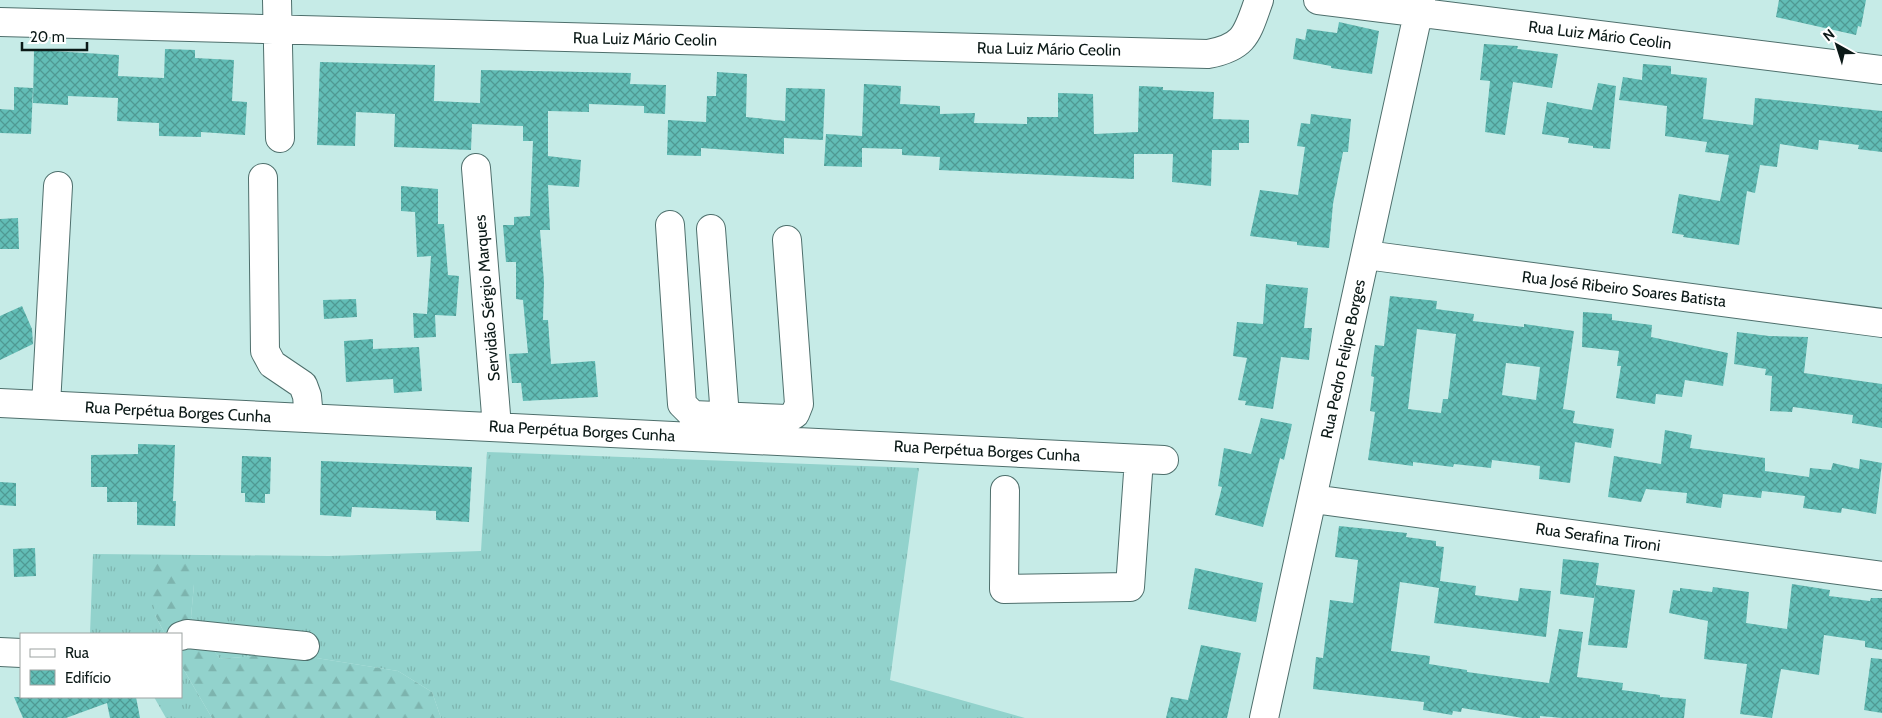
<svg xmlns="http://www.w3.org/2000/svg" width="1882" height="718" font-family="Cabin,sans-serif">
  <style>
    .grass { fill: url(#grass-tufts) }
    .forest { fill: url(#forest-firs) }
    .building { fill: url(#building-cross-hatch); fill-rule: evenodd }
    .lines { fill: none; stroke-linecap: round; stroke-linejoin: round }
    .minor-casing { stroke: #4e6f6c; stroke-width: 30 }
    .minor { stroke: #fff; stroke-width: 28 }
    .labels { text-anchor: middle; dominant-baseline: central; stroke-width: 5; stroke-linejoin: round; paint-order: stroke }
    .street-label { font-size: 16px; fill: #0b1917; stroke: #fff }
  </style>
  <defs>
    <pattern id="grass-tufts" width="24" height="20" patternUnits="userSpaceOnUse" patternTransform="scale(1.25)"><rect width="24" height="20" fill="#92d2cc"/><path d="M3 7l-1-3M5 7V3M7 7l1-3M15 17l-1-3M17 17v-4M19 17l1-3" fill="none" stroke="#7db4ae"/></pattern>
    <pattern id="forest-firs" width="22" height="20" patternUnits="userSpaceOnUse" patternTransform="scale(1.25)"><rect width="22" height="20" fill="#92d2cc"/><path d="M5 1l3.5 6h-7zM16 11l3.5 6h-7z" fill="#7db4ae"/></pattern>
    <pattern id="building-cross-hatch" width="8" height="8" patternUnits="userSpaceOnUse" patternTransform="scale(1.25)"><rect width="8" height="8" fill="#62bdb6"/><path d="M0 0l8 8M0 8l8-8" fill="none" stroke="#4f9993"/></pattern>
  </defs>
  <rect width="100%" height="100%" fill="#c6ebe7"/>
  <path class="grass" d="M487 452 919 468 890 680 1025 718H441L432 692 398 671 285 653 220 659 191 617 194 584 155 615 165 634H90L93 554 329 556 481 551Z
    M181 665 212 718H166L154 697H181Z"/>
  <path class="forest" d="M187 562 194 584 191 617 220 659 285 653 398 671 432 692 441 718H212L181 665V634H165L155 615 148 563Z"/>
  <path class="building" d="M1779 0H1866L1861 27 1858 26 1856 35 1776 17Z
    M1339 22 1379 31 1372 74 1331 68V66L1293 59 1296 38 1305 40 1307 29 1337 33Z
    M1484 44 1518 46 1517 49 1558 54 1552 88 1513 82 1505 135 1485 132 1490 81 1480 80Z
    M165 49 195 50V58L234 60 232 101 247 102 245 135 201 132V137L159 136V123L117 121 118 98 68 96V105L33 103 34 50 119 55 118 76 164 78Z
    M320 62 435 65 434 101 480 103 481 70 631 73 630 84 666 85 665 114 644 113V106L589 104V112L548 111V156L581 160 579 187 548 185 550 230H540L544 282 543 320H548L551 364 595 361 598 397 523 401 521 383H512L509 354 528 353 523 300 516 299V262H506L503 225H514V217L530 216 533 141H523V126L472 124 471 150 394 147 395 114 356 112 355 146 317 145Z
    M1643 64 1671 66V74L1707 78 1703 119 1753 125 1755 98 1882 111V152L1858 149 1859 145 1819 140 1818 150 1780 144 1777 167 1760 165 1755 193 1747 191 1739 245 1683 237 1684 235 1672 233 1679 194 1720 201 1729 155 1705 152 1707 142 1665 136 1667 106 1619 100 1623 77 1642 80Z
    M717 72 747 74 746 117 785 121 786 88 825 89 823 140 784 138V154L701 148V156L667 155 668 120 706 122 707 96H716Z
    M1598 83 1616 86 1610 149 1593 148V146L1568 143 1569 138 1542 134 1547 102 1592 110Z
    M864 84 901 86 900 104 940 106V114L975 113 974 123 1027 124V117H1058V93L1093 94 1094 134 1138 132 1139 86 1163 87V90L1214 92 1213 119 1249 120V143H1239V150H1212L1211 186 1172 182 1173 154H1134V179L939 170 940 157 902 155V149L862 148V167L824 166 826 134 862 136Z
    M14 87 33 88 31 134 0 133V109L14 110Z
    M1311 114 1351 119 1348 152H1343L1333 204 1329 248 1297 245V242L1250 236 1260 190 1298 195 1305 147 1297 146 1301 123 1310 124Z
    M401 186 438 189V224H444L448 275 459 276 456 316 435 315 436 337 414 338 413 313 427 314 431 256 417 257 415 212 401 211Z
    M18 218 19 249H0V219Z
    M1266 284 1308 288 1304 328H1312L1309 360 1281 357 1273 409 1245 405 1246 401 1238 400 1247 358 1233 356 1237 322 1263 324Z
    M1390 296 1437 301 1436 309 1474 314 1473 321 1524 327V324L1574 331 1563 409 1575 411 1573 423 1614 429 1611 448 1575 442 1570 483 1539 479 1540 466 1492 460 1491 468 1454 464 1453 467 1413 462V466L1368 460 1375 412 1370 411 1374 377 1371 376 1375 345 1384 346ZM1417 329 1456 334 1448 399H1443L1441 413 1408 409ZM1506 363 1540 367 1536 400 1502 395Z
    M356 299 357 317 324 319 323 300Z
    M22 306 32 329 33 344 0 360V316Z
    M1583 312 1612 314V320L1652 325 1651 337 1728 353 1723 386 1685 380 1682 397 1656 394 1655 404 1616 398 1621 366H1617L1619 351 1582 347Z
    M1737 332 1769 336 1808 337 1804 373 1882 384V428L1852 423 1853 415 1793 407 1792 412 1770 411 1772 376 1765 375 1766 369 1734 364Z
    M373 339V349L419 347 422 391 394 393 393 379 346 382 344 341Z
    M1261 418 1292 424 1284 460 1280 458 1263 527 1215 515 1222 487 1218 486 1224 448 1251 454Z
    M1665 430 1692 435 1690 448 1765 458V471L1809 477 1810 468 1831 470 1833 463 1859 469 1860 459 1882 463 1876 514 1842 508 1841 513 1803 508 1805 496 1762 491 1761 498 1723 494 1721 508 1686 503 1687 493 1646 489 1641 502 1608 497 1614 456 1661 464Z
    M138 444 175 445 173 501H176L175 526 137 525V502H107V487H91V455L138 454Z
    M242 456 271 457 270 494H265V503L245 502V493H241Z
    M321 461 472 467 469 522 436 520V511L352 507 351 517 320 515Z
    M0 482 16 483V506L0 505Z
    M1339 526 1407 533 1406 537 1436 541V546L1444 547 1440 581 1476 586 1475 595 1518 601 1520 588 1551 591 1546 637 1434 623 1439 588 1400 582 1391 651 1430 656 1429 664 1467 670V672L1549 683 1559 629 1583 632 1577 677 1623 683 1622 690 1660 695V697L1686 699 1684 718H1562L1540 716V718H1523L1462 708 1461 712 1453 711 1452 715 1423 710 1424 702 1313 689 1316 657 1323 658 1330 600 1353 603 1358 560 1335 557Z
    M35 548 36 576 14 577 13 549Z
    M1563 559 1599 563 1594 598 1560 594Z
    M1195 568 1263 583 1256 622 1188 609Z
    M1792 584 1830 590 1829 596 1870 601 1871 598H1882V650L1865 647V641L1824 635 1819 675 1781 669 1772 718 1740 714 1747 664 1704 659 1708 621 1669 613 1673 590 1680 591V588L1712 592 1713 587 1749 592 1746 623 1787 629Z
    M1596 585 1635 590 1627 648 1588 645Z
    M1201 645 1241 653 1227 718H1166L1171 697 1188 700Z
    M1871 658 1882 659V713L1864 710Z
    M14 697H136L140 718H110L107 703 66 718H23Z"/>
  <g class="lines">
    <defs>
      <path id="minor" d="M277 0 280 138
        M1318 0 1882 70
        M0 22 1208 54C1246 47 1247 33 1259 0
        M476 168 497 427
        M263 178 265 351 272 364 303 385 307 396 309 418
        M670 225 682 404 693 415 787 419 795 414 799 404 787 240
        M711 229 725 417
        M1366 255 1882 323
        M0 403 1164 460
        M46 405 58 186
        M1005 490 1004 589 1130 587 1139 459
        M1313 499 1882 576
        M181 636 187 634 305 646
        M0 652 21 653
        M1264 718 1421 0"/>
    </defs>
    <use href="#minor" class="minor-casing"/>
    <use href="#minor" class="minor"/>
  </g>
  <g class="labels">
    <g class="street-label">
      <text transform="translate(1600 35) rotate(7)">Rua Luiz Mário Ceolin</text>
      <text transform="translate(645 39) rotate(1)">Rua Luiz Mário Ceolin</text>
      <text transform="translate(1049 49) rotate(1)">Rua Luiz Mário Ceolin</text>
      <text transform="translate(1624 289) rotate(7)">Rua José Ribeiro Soares Batista</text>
      <text transform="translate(487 298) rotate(-95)">Servidão Sérgio Marques</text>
      <text transform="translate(1343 359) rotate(-78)">Rua Pedro Felipe Borges</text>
      <text transform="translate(178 412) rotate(3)">Rua Perpétua Borges Cunha</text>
      <text transform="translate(582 431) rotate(3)">Rua Perpétua Borges Cunha</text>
      <text transform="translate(987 451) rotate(3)">Rua Perpétua Borges Cunha</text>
      <text transform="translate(1598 537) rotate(8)">Rua Serafina Tironi</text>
    </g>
  </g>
  <rect x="20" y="633" width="162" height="65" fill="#ffffff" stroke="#9da3a2"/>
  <rect x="30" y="649" width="25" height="8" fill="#ffffff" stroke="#9da3a2"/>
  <text x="65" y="658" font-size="15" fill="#0b1917">Rua</text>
  <rect x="30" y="670" width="25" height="15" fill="url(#building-cross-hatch)" stroke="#9da3a2"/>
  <text x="65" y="683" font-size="15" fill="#0b1917">Edifício</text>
  <g transform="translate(1837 45) rotate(321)" stroke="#ffffff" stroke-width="4" paint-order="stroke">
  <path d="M0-4L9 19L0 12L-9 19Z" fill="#0b1917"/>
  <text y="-8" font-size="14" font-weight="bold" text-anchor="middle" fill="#0b1917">N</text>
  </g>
  <path d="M22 42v8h65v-8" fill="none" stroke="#0b1917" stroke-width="2.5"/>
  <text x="30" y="42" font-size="15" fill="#0b1917" stroke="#ffffff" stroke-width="4" paint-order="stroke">20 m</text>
</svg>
